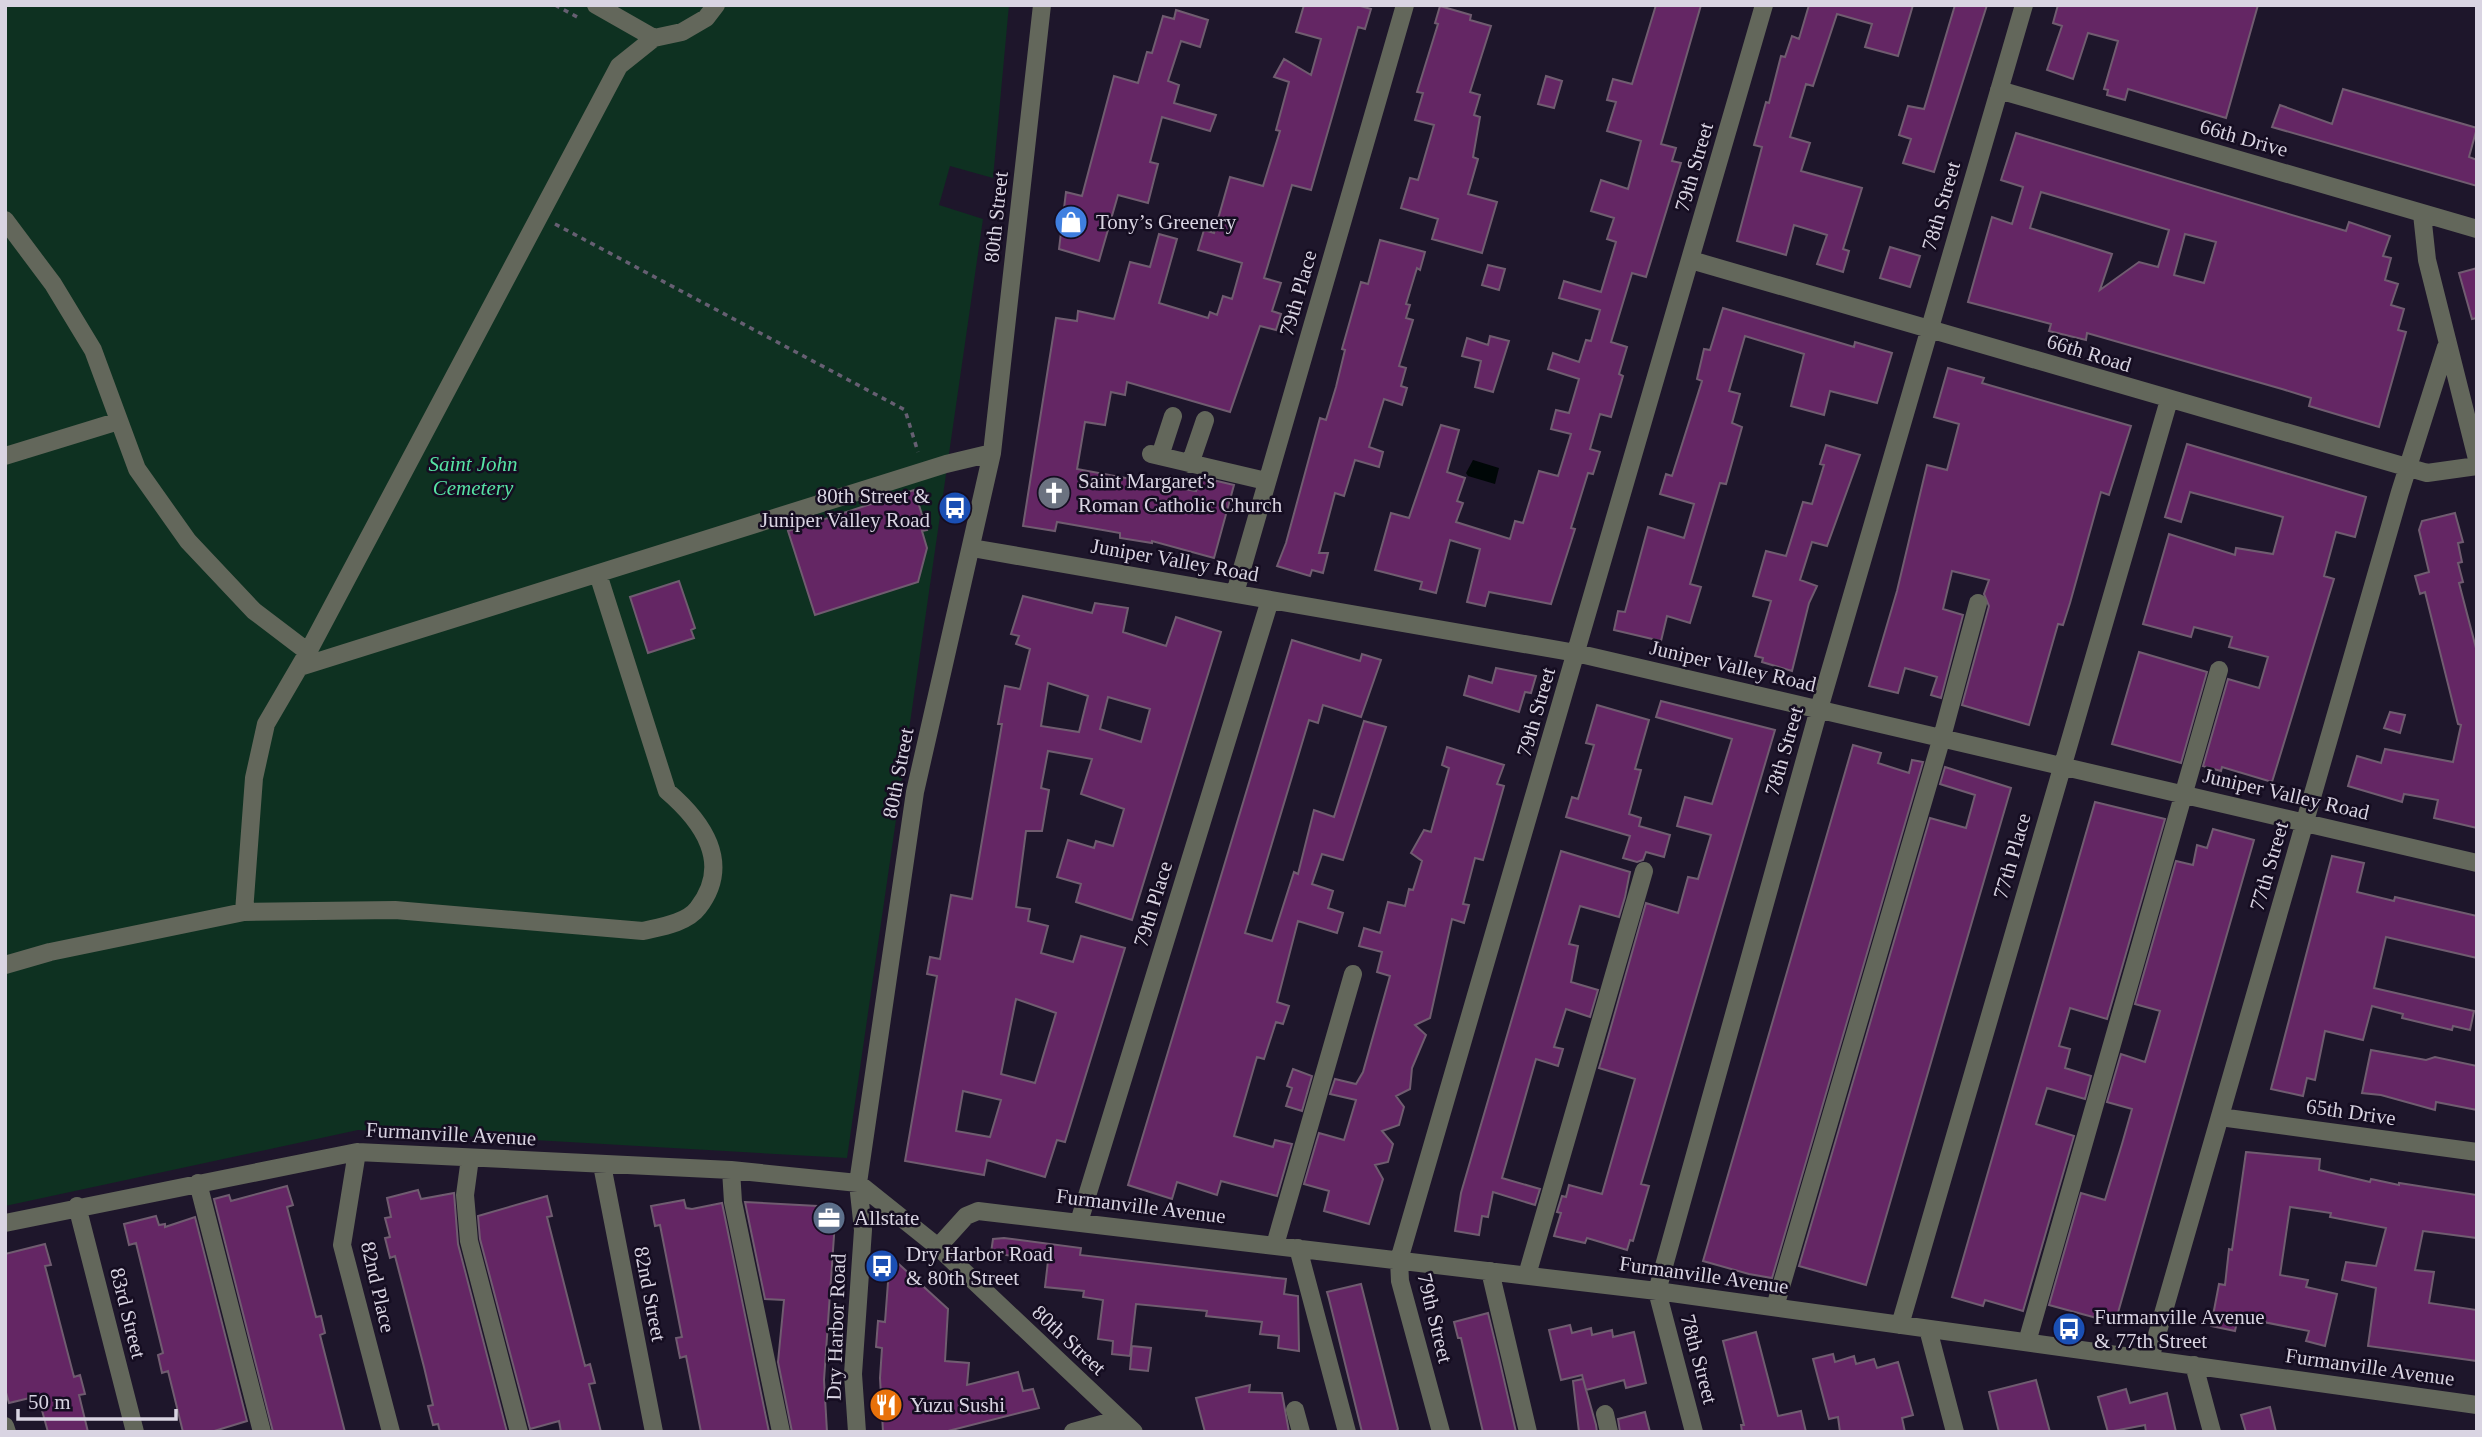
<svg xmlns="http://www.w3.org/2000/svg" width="2482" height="1437" font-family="'Times New Roman',serif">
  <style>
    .green { fill: #0e3121 }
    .water { fill: #000707 }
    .building { fill: #642664; stroke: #705c70; stroke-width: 2; fill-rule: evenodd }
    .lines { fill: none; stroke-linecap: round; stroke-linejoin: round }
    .path { stroke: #665f72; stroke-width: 3.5; stroke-dasharray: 5 5; stroke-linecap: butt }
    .minor { stroke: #63675b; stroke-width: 18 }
    .labels { text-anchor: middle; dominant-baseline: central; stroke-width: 5; stroke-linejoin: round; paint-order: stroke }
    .street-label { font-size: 21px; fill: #d9d4e2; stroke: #150d21 }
    .poi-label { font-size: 21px; fill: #d9d4e2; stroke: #150d21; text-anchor: start }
    .park-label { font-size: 21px; font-style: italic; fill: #56e3a4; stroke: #150d21 }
  </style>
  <rect width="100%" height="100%" fill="#1e162b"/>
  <path class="green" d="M5 5H1009L993 178 950 166 939 205 983 219 847 1158 358 1130 5 1206Z"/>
  <path class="water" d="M1473 460 1499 468 1495 484 1468 476 1466 473Z"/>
  <path class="building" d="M1304 5H1357L1371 9 1365 29 1358 27 1311 190 1292 185 1264 278 1281 283 1272 311 1281 314 1276 330 1260 326 1230 412 1127 382 1125 395 1111 392 1105 425 1085 422 1077 469 1196 491 1200 477 1234 485 1214 558 1152 541V543L1120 538V533L1057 522 1055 531 1023 526 1056 318 1077 321 1078 311 1114 319 1130 262 1150 267 1159 234 1177 239 1159 303 1208 318 1210 312 1217 315 1223 296 1232 299 1242 263 1198 250 1204 230 1214 233 1230 177 1263 186 1280 131 1276 130 1289 82 1274 77 1284 59 1311 75 1321 39 1296 32Z
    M1656 5H1701L1661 144 1676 148 1672 161 1681 163 1646 277 1632 273 1611 342 1627 347 1619 374 1623 376 1611 417 1600 414 1590 449 1600 452 1593 474 1588 473 1571 528 1575 529 1551 604 1489 592 1485 606 1467 602 1480 549 1450 540 1436 593 1420 589 1422 582 1375 570 1391 513 1409 518 1441 425 1459 430 1447 472 1465 478 1457 501 1463 503 1456 522 1510 539 1515 521 1523 523 1539 471 1558 476 1571 434 1551 429 1556 410 1569 413 1579 379 1548 369 1553 353 1579 362 1586 340 1591 341 1600 310 1559 298 1564 281 1601 292 1616 242 1607 239 1614 218 1591 211 1601 180 1628 189 1641 141 1607 131 1616 102 1607 100 1613 79 1632 84Z
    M1809 5H1913L1898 56 1865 47 1872 24 1837 14 1813 86 1806 84 1790 137 1810 143 1801 171 1862 188 1843 249 1849 251 1843 272 1817 264 1827 235 1794 225 1786 255 1737 241 1762 147 1754 145 1766 102 1769 103 1781 56 1785 57 1792 36 1799 39Z
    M1955 5H1987L1934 172 1903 163 1911 139 1899 135 1908 106 1924 109Z
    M2058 5H2258L2226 118 2128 89 2125 100 2107 95 2108 90 2104 89 2118 41 2088 33 2073 79 2047 70 2062 26 2053 23Z
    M1440 6 1471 15 1470 20 1491 26 1470 92 1480 95 1474 115 1480 117 1473 157 1478 159 1468 194 1497 202 1482 253 1432 239 1438 219 1401 208 1410 178 1418 180 1434 125 1415 120 1423 93 1417 92 1438 24 1435 23Z
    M1176 10 1208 20 1200 47 1181 41 1168 81 1179 85 1174 103 1216 115 1210 131 1162 117 1150 162 1158 164 1148 203 1118 195 1099 261 1059 249 1066 192 1082 196 1114 76 1138 83 1147 52 1152 53 1163 16 1174 19Z
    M1546 76 1562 81 1554 108 1538 104Z
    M2343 89 2477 128 2469 157 2477 160V186L2272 127 2280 105 2332 124Z
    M2016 133 2346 231 2349 222 2390 236 2383 256 2391 258 2385 280 2398 284 2391 305 2404 309 2398 330 2406 332 2379 427 2309 406 2311 398 2282 389 2087 333 2086 340 2049 331 2051 324 1968 302 1992 217 2012 224 2023 187 2001 180ZM2041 192 2169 230 2158 267 2139 262 2100 290 2112 254 2030 228ZM2185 234 2216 242 2204 283 2174 275Z
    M1380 240 1425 252 1420 270 1417 268 1406 304 1410 305 1406 318 1413 320 1399 366 1406 368 1401 386 1407 388 1402 405 1384 399 1369 447 1383 452 1379 467 1355 460 1344 496 1335 493 1319 553H1328L1323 573 1312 570 1310 576 1277 566 1286 543 1320 418 1326 420 1336 387 1345 350 1342 349 1361 282 1368 284Z
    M1890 247 1920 256 1910 287 1880 278Z
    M1488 265 1505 269 1499 290 1482 285Z
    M2477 268V318L2472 319 2459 273Z
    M1723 308 1854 347 1855 342 1892 353 1877 403 1830 391 1824 415 1791 406 1804 354 1745 336 1729 391 1740 394 1732 423 1742 427 1726 484 1720 483 1690 584 1701 587 1690 623 1667 616 1661 641 1614 630 1618 611 1625 612 1648 527 1684 538 1694 504 1660 494 1666 474 1672 476 1702 381 1697 379 1704 349 1710 350Z
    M1490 336 1509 341 1493 392 1475 387 1481 361 1462 356 1467 338 1488 345Z
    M1948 368 1984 378 1982 383 2131 426 2109 495 2101 492 2070 603 2063 625 2058 624 2029 725 1962 705 1989 606 1984 594 1989 580 1952 571 1943 609 1963 615 1941 698 1931 695 1937 677 1905 668 1898 693 1869 686 1897 591 1927 465 1947 470 1959 424 1934 417Z
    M2187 444 2366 497 2355 537 2336 532 2324 576 2334 579 2272 782 2222 767 2221 771 2203 766 2228 679 2259 688 2268 657 2229 647 2232 637 2194 627 2191 637 2143 624 2169 534 2235 555 2236 548 2273 554 2283 517 2190 492 2181 522 2165 517Z
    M1826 445 1860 455 1827 546 1812 542 1800 580 1817 586 1809 603 1792 671 1762 662 1763 658 1755 656 1771 601 1753 596 1766 551 1786 556 1803 502 1812 504 1824 465 1820 464Z
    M914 490 927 530 922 531 927 548 918 582 815 615 788 531Z
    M2455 513 2463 542 2458 543 2462 562 2458 563 2463 582 2459 583 2477 652V828L2434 818 2438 800 2404 794 2402 802 2348 786 2357 756 2381 763 2385 749 2453 762 2461 725 2458 724 2425 592 2420 594 2415 576 2429 572 2419 530 2422 521Z
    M679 581 695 628 691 630 694 638 648 653 630 597Z
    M1023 596 1092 613 1095 603 1128 608 1123 632 1166 646 1176 617 1221 632 1132 920 1076 902 1081 884 1057 877 1068 840 1094 848 1096 841 1113 846 1124 809 1081 794 1092 759 1048 751 1041 788 1049 790 1042 831H1026L1016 907 1030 909 1028 921 1048 926 1041 953 1073 962 1081 936 1125 948 1065 1142 1057 1140 1045 1177 987 1160 984 1175 905 1161 937 976 927 974 930 957 940 959 951 895 972 899 1002 724H998L1005 686 1020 689 1030 649 1016 644 1019 636 1011 634ZM1048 683 1088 696 1079 732 1041 726ZM1108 697 1150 709 1141 742 1100 729ZM1016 999 1056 1013 1035 1083 1001 1074ZM963 1091 1001 1100 990 1137 956 1131Z
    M1292 640 1360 661 1362 654 1381 660 1361 717 1323 705 1318 723 1309 720 1245 933 1272 941 1294 872 1298 874 1314 810 1334 817 1364 721 1386 727 1343 860 1322 854 1312 884 1333 891 1328 908 1343 913 1337 933 1298 921 1277 1002 1289 1006 1283 1024 1276 1022 1264 1059 1257 1057 1234 1136 1273 1147 1275 1140 1292 1144 1277 1196 1221 1181 1217 1195 1177 1182 1172 1199 1128 1185Z
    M2139 652 2207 672 2181 763 2112 744Z
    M1496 668 1536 676 1531 693 1525 692 1519 712 1464 695 1469 676 1492 683Z
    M1661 701 1775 730 1641 1184 1649 1186 1633 1241 1630 1240 1627 1250 1587 1238 1585 1243 1554 1236 1561 1213 1557 1212 1562 1196 1566 1197 1569 1185 1602 1194 1635 1079 1599 1068 1603 1055 1646 903 1678 913 1688 877 1698 879 1711 835 1677 826 1685 797 1712 804 1732 739 1656 717Z
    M1597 705 1649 720 1635 769 1641 770 1629 814 1641 818 1639 826 1670 835 1664 857 1646 852 1643 860 1637 862 1623 858 1630 836 1566 817 1572 797 1578 799 1594 745 1586 743Z
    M2390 712 2405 715 2400 733 2384 728Z
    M1853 745 1881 753 1878 763 1909 773 1912 760 1923 762 1772 1278 1749 1274 1703 1261Z
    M1447 747 1504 765 1497 784 1504 786 1483 860 1475 858 1463 904 1469 905 1464 923 1452 919 1430 1018 1415 1025 1426 1035 1412 1068 1410 1089 1396 1096 1404 1107 1399 1125 1382 1131 1393 1144 1388 1162 1375 1165 1383 1179 1369 1224 1324 1211 1329 1191 1304 1184 1319 1133 1344 1140 1356 1100 1330 1094 1335 1079 1356 1084 1363 1072 1390 976 1377 972 1382 952 1359 946 1364 928 1380 933 1388 902 1405 906 1409 889 1413 890 1422 861 1411 853 1424 830 1431 832 1449 768 1442 765Z
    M1945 767 2011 788 1866 1285 1799 1266 1930 818 1966 828 1975 795 1940 784Z
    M2095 802 2165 819 2107 1019 2070 1008 2059 1046 2070 1049 2065 1068 2091 1076 2085 1099 2047 1088 2036 1124 2074 1136 2023 1311 1985 1300 1983 1306 1952 1297Z
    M2213 829 2254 840 2115 1323 2049 1305 2081 1193 2105 1200 2122 1144 2132 1109 2107 1102 2121 1054 2145 1062 2160 1011 2135 1004 2176 861 2193 865 2197 845 2207 848Z
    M1561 851 1630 872 1625 897 1619 917 1580 906 1574 927 1569 944 1578 946 1571 982 1598 990 1590 1017 1566 1009 1554 1047 1563 1049 1558 1066 1536 1059 1502 1178 1540 1189 1535 1205 1493 1192 1488 1217 1482 1216 1479 1235 1455 1231 1461 1193Z
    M2332 856 2364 863 2357 892 2394 901 2395 897 2477 916V958L2386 937 2374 988 2474 1011 2470 1030 2453 1026 2452 1030 2402 1018 2403 1014 2372 1006 2363 1040 2325 1031 2315 1080 2307 1078 2303 1096 2271 1089Z
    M2371 1050 2426 1060 2435 1057 2477 1066V1110L2436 1102 2435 1110 2381 1095 2362 1093Z
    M1293 1069 1312 1076 1302 1111 1286 1106 1292 1088 1287 1086Z
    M2246 1152 2320 1159 2319 1170 2370 1182 2371 1179 2399 1185V1183L2477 1195V1238L2423 1231 2415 1270 2434 1272 2429 1303 2477 1310V1361L2368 1346 2376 1288 2342 1280 2346 1262 2376 1266 2386 1228 2330 1217 2331 1213 2290 1207 2280 1275 2308 1280 2306 1287 2337 1294 2325 1346 2306 1341 2309 1331 2238 1317 2235 1331 2211 1326 2219 1284 2225 1285 2229 1249 2232 1250Z
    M287 1186 293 1205 287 1207 316 1317 321 1316 325 1333 320 1335 345 1432H273L214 1199 229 1195 231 1201Z
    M418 1190 421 1199 454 1193 458 1244 507 1432H440L438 1424 433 1425 428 1406 433 1405 424 1367 395 1256 390 1258 385 1238 390 1237 385 1218 391 1217 387 1198Z
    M547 1196 552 1216 547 1217 585 1366 590 1364 595 1383 589 1384 601 1432H561L559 1421 530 1429 480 1239 478 1216Z
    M684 1200 686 1208 692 1209 722 1203 769 1432H701L686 1356 680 1358 676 1338 682 1337 660 1225 655 1226 651 1206Z
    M745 1202 836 1207 824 1380 827 1432H792L778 1362 784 1300 765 1299Z
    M156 1216 159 1225 165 1224V1227L195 1217 247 1421 211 1432H183L168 1371 162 1373 158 1355 163 1353 136 1243 129 1245 124 1224Z
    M1004 1238 1081 1248 1080 1255 1286 1279 1284 1294 1298 1296 1299 1351 1278 1348 1279 1336 1260 1334 1262 1322 1206 1316 1207 1311 1136 1304 1130 1356 1112 1354 1113 1341 1098 1339 1103 1300 1083 1297 1084 1291 1045 1287 1048 1261 991 1253 993 1239Z
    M45 1244 51 1265 45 1266 74 1377 80 1375 85 1394 79 1395 88 1432H48L38 1396 9 1403 5 1389V1254Z
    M890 1256 948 1309 945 1361 969 1363 967 1385 1018 1372 1023 1391 1033 1389 1039 1408 944 1432H883L880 1378 882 1348 876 1347 878 1321 885 1322Z
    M1361 1284 1398 1429 1396 1432H1362L1329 1299 1327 1292Z
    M1488 1313 1499 1358 1516 1432H1483L1461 1338H1458L1454 1322Z
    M1570 1325 1572 1333 1591 1328 1592 1335 1612 1330 1613 1337 1634 1332 1646 1383 1626 1388 1624 1380 1586 1390 1582 1375 1561 1380 1549 1330Z
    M1756 1332 1778 1416 1801 1411 1806 1432H1742L1741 1425H1744L1723 1341Z
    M1132 1346 1151 1348 1148 1371 1130 1369Z
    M1833 1354 1835 1362 1854 1356 1856 1364 1874 1359 1877 1368 1898 1362 1913 1415 1902 1418 1905 1432H1840L1838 1417 1829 1419 1813 1359Z
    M1583 1379 1596 1425 1597 1432H1579L1573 1381Z
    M2036 1380 2050 1432H1999L1989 1392Z
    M1250 1385 1249 1392 1282 1393 1289 1432H1205L1196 1398Z
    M2126 1389 2130 1403 2167 1393 2176 1432H2146L2145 1425 2108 1432 2098 1397Z
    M2270 1407 2276 1432H2246L2241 1415Z
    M1645 1412 1650 1432H1620L1618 1419Z"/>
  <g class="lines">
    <path class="path" d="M555 5 581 19
      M555 224 905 410 918 452"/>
    <path class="minor" d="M596 5 654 38
      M1999 90 2477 229
      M2422 214 2427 260 2477 459
      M5 220 53 284 93 350 137 469 188 541 254 611 308 652
      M1691 260 2427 473 2477 466
      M1151 454 1266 481
      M5 456 119 421
      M1160 456 1173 416
      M1190 464 1205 420
      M972 548 1576 653 2477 863
      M1235 593 1405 5
      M300 667 946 464 992 453
      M244 912 254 778 266 724 308 652 619 66 654 38 682 32 706 18 716 5
      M5 965 50 952 244 912 395 910 643 931C660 927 687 923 698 908 733 863 702 821 667 791L598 574
      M2220 1117 2477 1152
      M357 1152 342 1245 391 1432
      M470 1158 465 1195 469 1241 519 1432
      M602 1165 654 1432
      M731 1170 733 1202 781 1432
      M198 1183 262 1432
      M77 1206 135 1432
      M1079 1222 1270 600
      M5 1223 357 1152 731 1170 858 1183 938 1247 1134 1432
      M1275 1245 1353 974
      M938 1247 966 1216 978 1211 1657 1291 2477 1405
      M1298 1248 1347 1432
      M1490 1271 1528 1432
      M1527 1275 1644 871
      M1775 1307 1942 737 1978 603
      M1900 1325 2169 400
      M1928 1329 1955 1432
      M2027 1342 2219 670
      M2150 1359 2400 492 2446 347
      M2194 1365 2212 1432
      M1295 1410 1301 1432
      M1605 1414 1609 1432
      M5 1426 7 1432
      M857 1432 853 1374 863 1230 858 1183 915 792 992 453 1042 5
      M1073 1432 1120 1419
      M1441 1432 1400 1281 1399 1260 1764 5
      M1694 1432 1657 1291 1819 709 2024 5"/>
  </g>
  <defs>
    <symbol id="shop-disc" viewBox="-11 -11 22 22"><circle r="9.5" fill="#3f7fe0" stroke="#150d21"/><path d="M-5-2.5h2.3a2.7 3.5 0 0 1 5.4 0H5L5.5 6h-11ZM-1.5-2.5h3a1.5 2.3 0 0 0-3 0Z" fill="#fff"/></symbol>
    <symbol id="church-disc" viewBox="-11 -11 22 22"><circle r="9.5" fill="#6b7280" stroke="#150d21"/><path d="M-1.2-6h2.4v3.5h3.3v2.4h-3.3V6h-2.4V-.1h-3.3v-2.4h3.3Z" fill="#fff"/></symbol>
    <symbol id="bus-disc" viewBox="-11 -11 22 22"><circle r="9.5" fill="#1a4fb4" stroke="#150d21"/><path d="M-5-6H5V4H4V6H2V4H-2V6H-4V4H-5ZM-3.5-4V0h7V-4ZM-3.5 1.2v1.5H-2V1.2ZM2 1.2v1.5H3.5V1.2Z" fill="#fff"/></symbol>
    <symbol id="office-disc" viewBox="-11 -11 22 22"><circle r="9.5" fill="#5c6f8a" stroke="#150d21"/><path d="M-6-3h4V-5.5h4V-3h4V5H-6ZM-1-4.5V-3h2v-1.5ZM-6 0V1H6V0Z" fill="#fff"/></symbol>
    <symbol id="restaurant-disc" viewBox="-11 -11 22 22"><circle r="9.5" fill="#e8710a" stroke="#150d21"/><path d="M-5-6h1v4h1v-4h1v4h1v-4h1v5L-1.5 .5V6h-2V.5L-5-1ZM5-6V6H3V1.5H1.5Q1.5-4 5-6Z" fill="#fff"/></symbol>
  </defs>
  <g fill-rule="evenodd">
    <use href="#shop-disc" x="1052" y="203" width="38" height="38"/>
    <use href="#church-disc" x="1035" y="474" width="38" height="38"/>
    <use href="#bus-disc" x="936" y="489" width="38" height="38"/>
    <use href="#office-disc" x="810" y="1199" width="38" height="38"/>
    <use href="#bus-disc" x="863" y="1247" width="38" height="38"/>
    <use href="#bus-disc" x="2050" y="1310" width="38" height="38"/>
    <use href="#restaurant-disc" x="867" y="1386" width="38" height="38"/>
  </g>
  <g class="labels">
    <g class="street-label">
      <text transform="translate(2244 138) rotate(16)">66th Drive</text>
      <text transform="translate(1694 167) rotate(-74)">79th Street</text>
      <text transform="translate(1941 206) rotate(-74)">78th Street</text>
      <text transform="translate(996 217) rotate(-84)">80th Street</text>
      <text transform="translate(1298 293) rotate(-74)">79th Place</text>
      <text transform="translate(2089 353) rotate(17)">66th Road</text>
      <text transform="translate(1175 560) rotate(10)">Juniper Valley Road</text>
      <text transform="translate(1733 666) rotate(13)">Juniper Valley Road</text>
      <text transform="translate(1536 712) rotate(-74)">79th Street</text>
      <text transform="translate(1784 751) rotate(-74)">78th Street</text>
      <text transform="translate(898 773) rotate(-79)">80th Street</text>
      <text transform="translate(2286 794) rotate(13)">Juniper Valley Road</text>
      <text transform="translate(2012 856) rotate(-74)">77th Place</text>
      <text transform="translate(2269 866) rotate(-74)">77th Street</text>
      <text transform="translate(1153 904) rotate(-73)">79th Place</text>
      <text transform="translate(2351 1112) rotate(8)">65th Drive</text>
      <text transform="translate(451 1134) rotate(3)">Furmanville Avenue</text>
      <text transform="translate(1141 1206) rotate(7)">Furmanville Avenue</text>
      <text transform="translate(1704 1275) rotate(8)">Furmanville Avenue</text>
      <text transform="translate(378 1287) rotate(77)">82nd Place</text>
      <text transform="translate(650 1294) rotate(79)">82nd Street</text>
      <text transform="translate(128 1313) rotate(76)">83rd Street</text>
      <text transform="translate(1435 1318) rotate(76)">79th Street</text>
      <text transform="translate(836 1327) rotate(-88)">Dry Harbor Road</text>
      <text transform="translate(1069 1340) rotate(43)">80th Street</text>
      <text transform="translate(1699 1359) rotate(75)">78th Street</text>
      <text transform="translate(2370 1367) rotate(8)">Furmanville Avenue</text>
    </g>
    <g class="poi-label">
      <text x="1096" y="222">Tony’s Greenery</text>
      <text x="1078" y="481">Saint Margaret's<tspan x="1078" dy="24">Roman Catholic Church</tspan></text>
      <text x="930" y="496" text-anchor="end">80th Street &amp;<tspan x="930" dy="24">Juniper Valley Road</tspan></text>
      <text x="854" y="1218">Allstate</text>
      <text x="906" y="1254">Dry Harbor Road<tspan x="906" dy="24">&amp; 80th Street</tspan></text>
      <text x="2094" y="1317">Furmanville Avenue<tspan x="2094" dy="24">&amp; 77th Street</tspan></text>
      <text x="910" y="1405">Yuzu Sushi</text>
    </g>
    <g class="park-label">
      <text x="473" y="464">Saint John<tspan x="473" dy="24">Cemetery</tspan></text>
    </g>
  </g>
  <rect width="2482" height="1437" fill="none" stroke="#d9d4e2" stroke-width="14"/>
  <path d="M18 1409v10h158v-10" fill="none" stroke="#d9d4e2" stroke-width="3.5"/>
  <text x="28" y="1409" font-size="21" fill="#d9d4e2" stroke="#150d21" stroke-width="5" paint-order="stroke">50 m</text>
</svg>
